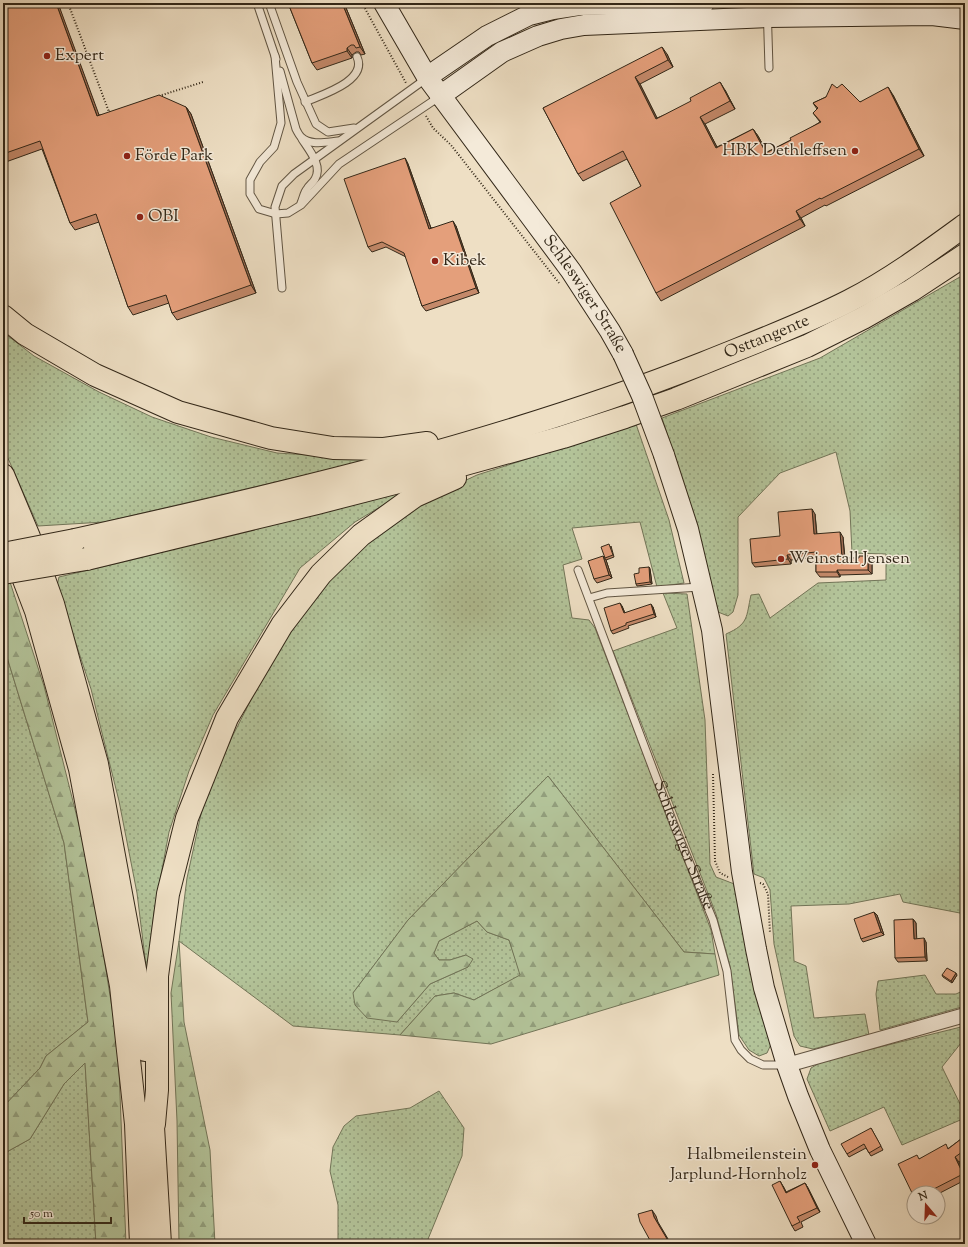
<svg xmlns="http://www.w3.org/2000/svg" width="968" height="1247" font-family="'Sorts Mill Goudy',serif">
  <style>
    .grass { fill: url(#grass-dots); stroke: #727558 }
    .forest { fill: url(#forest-firs); stroke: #727558 }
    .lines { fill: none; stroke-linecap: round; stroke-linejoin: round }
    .lane-casing { stroke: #615543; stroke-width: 9 }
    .street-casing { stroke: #615543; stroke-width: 16 }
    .secondary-casing { stroke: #322718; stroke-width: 22 }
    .highway-casing { stroke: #322718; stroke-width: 24 }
    .path { stroke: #322718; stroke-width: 2; stroke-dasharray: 1 2; stroke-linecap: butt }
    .lane { stroke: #f4ead9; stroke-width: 7 }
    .street { stroke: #f4ead9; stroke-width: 14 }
    .secondary { stroke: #f4ead9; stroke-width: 20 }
    .highway { stroke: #eedfc4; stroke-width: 22 }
    .secondary-bridge-casing { stroke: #322718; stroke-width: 22; stroke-linecap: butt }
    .highway-bridge-casing { stroke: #322718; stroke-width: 24; stroke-linecap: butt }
    .secondary-bridge { stroke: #f4ead9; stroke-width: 20 }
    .highway-bridge { stroke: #eedfc4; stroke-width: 22 }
    .wall { fill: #c4896a; stroke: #322718 }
    .shaded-wall { fill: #a06f56; stroke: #322718 }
    .building { fill: #e49f7b; stroke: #322718 }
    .poi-dot { fill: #8f2418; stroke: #f4ead9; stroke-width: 1.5 }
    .labels { text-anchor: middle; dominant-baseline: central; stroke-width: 3; stroke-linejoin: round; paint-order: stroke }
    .poi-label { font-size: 17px; fill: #322718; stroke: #f4ead9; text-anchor: start }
    .street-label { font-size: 17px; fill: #322718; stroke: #f4ead9 }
  </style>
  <defs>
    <pattern id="grass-dots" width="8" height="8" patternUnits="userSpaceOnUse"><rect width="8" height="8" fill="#b3c399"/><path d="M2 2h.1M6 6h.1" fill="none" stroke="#929e7c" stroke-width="1.8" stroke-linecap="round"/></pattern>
    <pattern id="forest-firs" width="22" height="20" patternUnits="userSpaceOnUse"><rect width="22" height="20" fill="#b3c399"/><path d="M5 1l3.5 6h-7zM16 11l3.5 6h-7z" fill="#929e7c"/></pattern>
  </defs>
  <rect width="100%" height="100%" fill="#eedfc4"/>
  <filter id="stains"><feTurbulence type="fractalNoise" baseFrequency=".005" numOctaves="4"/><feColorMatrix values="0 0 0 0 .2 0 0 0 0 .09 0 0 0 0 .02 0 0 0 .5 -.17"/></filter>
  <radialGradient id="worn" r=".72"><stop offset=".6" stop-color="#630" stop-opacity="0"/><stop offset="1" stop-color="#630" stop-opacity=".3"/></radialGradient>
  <path class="grass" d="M965 274V914L903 902 900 894 849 904 791 906 794 961 806 966 814 1018 865 1014 869 1035 813 1049 800 1046 794 1036 774 944 770 890 764 878 754 874 726 634C749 624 746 617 751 595L759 594 770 618 818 583 886 580V554L852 553 850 511 836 452 780 473 738 517V595L733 612 728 616 718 612 694 515 662 418 820 358Z
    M3 332 34 356 99 392 152 417 211 437 277 453 374 459 104 522 38 526 3 447Z
    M636 424 669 520 684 583 657 587 640 522 572 528 582 559 563 565 572 618 589 620 595 628 711 930 715 954 684 952 548 776 408 920 353 993 397 1022 430 984 468 967 466 955 450 960H439L434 953 439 941 477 921 487 932 509 940 521 975 474 1000 454 993 435 996 400 1035 293 1026 179 941 187 878 203 805 231 739 254 694 295 623 338 566 419 502 477 475Z
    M410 489 355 522 300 568 213 715 189 771 169 832 154 912 147 974 137 893 119 801 91 689 57 586 59 577 127 561Z
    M663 593 687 594 705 720 710 864 716 877 737 885 772 1042 767 1053 759 1056 749 1050 739 1035 730 966 716 914 613 651 677 628Z
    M3 644 64 843 88 1022 46 1056 40 1068 3 1107Z
    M925 975 936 994H956L965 990V1006L880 1030 876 994 878 981Z
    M965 1026V1038L942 1067 965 1114V1118L902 1145 884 1107 830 1131 807 1079 811 1068 823 1061Z
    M85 1062 96 1244H3V1154L30 1139 64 1084Z
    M439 1091 464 1128 462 1156 426 1244H338V1205L330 1171 333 1147 344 1126 356 1116 410 1108Z"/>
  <path class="forest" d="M10 582 44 686 89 865 118 1045 126 1244H96L85 1063 64 1084 30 1139 3 1154V1107L40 1068 46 1056 88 1022 64 843 3 644V583Z
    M548 776 684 952 715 954 719 975 491 1044 400 1035 435 996 454 993 474 1000 520 975 509 940 487 932 477 921 439 941 434 953 439 960H450L466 955 473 959 468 967 430 984 397 1022 367 1018 355 1005 353 993 408 920Z
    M179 941 184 1022 210 1150 215 1244H179L177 1121 171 993Z"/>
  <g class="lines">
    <defs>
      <g id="lane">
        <path d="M257 3 276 59"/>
        <path d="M269 3 297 82 316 124 328 132 354 128"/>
        <path d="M767 3 769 68"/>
        <path d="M275 56 281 123 274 147 260 162 250 180V194L259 209 276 214 288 213 301 205 339 164 439 97"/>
        <path d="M280 71 296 129C297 131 299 135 301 137 310 146 327 142 338 141"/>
        <path d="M305 102C321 95 368 81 357 57"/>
        <path d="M301 203C303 199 304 192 307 189 309 185 313 183 315 179 323 166 309 150 302 139"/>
        <path d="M282 288 275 207 282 186 294 174 427 78"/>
        <path id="s1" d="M578 570 674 825 713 920 727 971 735 1040 741 1050 750 1059 763 1065H785"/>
        <path d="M589 598 607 593 700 587"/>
      </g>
      <path id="street" d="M787 1065 965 1015"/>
      <g id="secondary">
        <path id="s2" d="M384 3 427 77 571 271 610 331 623 354"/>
        <path d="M427 77 487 36 529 15 553 9 579 5 704 3"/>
        <path d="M440 96 502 52 538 36 561 29 584 25 768 17 932 15 965 19"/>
        <path d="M664 455 688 529 712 630 742 872 756 949 764 988 787 1065 798 1096 820 1150 866 1244"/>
      </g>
      <g id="highway">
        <path d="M3 316 25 334 95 375 178 412 271 438 333 448 384 449 427 443"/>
        <path d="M3 475 29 537 53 604 97 764 137 980 145 1050"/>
        <path d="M3 525 36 611 80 769 121 986 136 1124 141 1244"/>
        <path id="s3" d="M75 540C288 493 501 443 704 363 753 343 802 325 849 301 890 280 928 252 965 225"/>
        <path d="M86 559 317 503 422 476 563 437 625 417 676 399 807 346 863 318 912 290 965 255"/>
        <path d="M152 1110 160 1244"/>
        <path d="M154 1124 157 1090V976L168 894 187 818 227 718 282 625 321 574 361 535 415 496 455 478"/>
      </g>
    </defs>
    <use href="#lane" class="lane-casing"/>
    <use href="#street" class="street-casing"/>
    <use href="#secondary" class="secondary-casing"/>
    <use href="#highway" class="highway-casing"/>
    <path class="path" d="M68 3 109 112 111 111
      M362 3 406 83
      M159 96 203 82
      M426 116 433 128 451 145 559 283
      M713 774 715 861 720 873 728 877
      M760 883 763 884 768 894 770 933"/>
    <use href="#lane" class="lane"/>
    <use href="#street" class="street"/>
    <use href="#secondary" class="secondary"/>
    <use href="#highway" class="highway"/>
    <defs>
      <path id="secondary-bridge" d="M623 354 642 396 664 455"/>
      <path id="highway-bridge" d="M3 554 75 540
        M3 573 86 559"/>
    </defs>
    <use href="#secondary-bridge" class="secondary-bridge-casing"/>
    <use href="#highway-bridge" class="highway-bridge-casing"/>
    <use href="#secondary-bridge" class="secondary-bridge"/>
    <use href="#highway-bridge" class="highway-bridge"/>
  </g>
  <path class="wall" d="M3 3 99 115 186 107 191 114 256 293 177 320 172 313 169 303 133 315 128 307 99 222 75 230 70 223 42 149 3 163Z
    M288 3H344L365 54 361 55 359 52H356L352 55V58L317 70 312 63Z
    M667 54 673 67 640 84 657 118 725 90 735 109 705 124 717 147 753 129 758 136 767 152 791 140 820 122 813 113 817 109 813 103 826 97 837 88 860 102 893 95 924 156 826 206 825 205 801 218 805 226 661 301 656 293 641 186 627 159 583 181 578 174 543 108Z
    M405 158 408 164 431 228 456 226 479 293 426 311 422 306 406 257 386 247 372 252 368 247Z
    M815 514 817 534 843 537 845 558H859L868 556 872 560V574L840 575V577H820L816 572V557L791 560V564L755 567 752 563 780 536Z
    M611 546 614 557 606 560 612 578 597 583 594 579Z
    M649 567 650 569 652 584 637 586 636 584 639 573Z
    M622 606 625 613 653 607 656 617 628 626 629 628 613 634 611 631Z
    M874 912 877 915 884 935 863 942 861 939Z
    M913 919 916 923V939L926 942 927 961 898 962 895 958Z
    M942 975H957L952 983 943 977Z
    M871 1128 883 1150 871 1156 866 1148 849 1157 847 1154Z
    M965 1136V1158L959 1162 965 1175V1180L938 1194V1193H914L919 1159 949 1148Z
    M805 1183 808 1188 820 1212 801 1222 803 1227 795 1231 792 1226 783 1186 786 1192Z"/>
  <path class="shaded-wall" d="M56 3H58L102 123 97 116Z
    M342 3H344L365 54 360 47Z
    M662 47 667 54 673 67 668 60Z
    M347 48 352 55V58L347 51Z
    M635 77 640 84 661 126 656 119Z
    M720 82 725 90 735 109 730 101Z
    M888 87 893 95 924 156 919 149Z
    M186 107 191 114 256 293 251 285Z
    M700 117 705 124 721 155 716 148Z
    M753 129 758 136 771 160 766 153Z
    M405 158 408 164 433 234 429 229Z
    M796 211 801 218 805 226 800 219Z
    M453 221 456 226 479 293 476 288Z
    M812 509 815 514 817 539 814 534Z
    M840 532 843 537 845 563 842 558Z
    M787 555 791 560V564L788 559Z
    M603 556 606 560 612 578 609 575Z
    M868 556 872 560V574L868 570Z
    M649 567 650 569 652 584 650 582Z
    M837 570 840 575V577L837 572Z
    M620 603 622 606 626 616 624 613Z
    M651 604 653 607 656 617 654 614Z
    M874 912 877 915 884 935 881 932Z
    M913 919 916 923 917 943 914 939Z
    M924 938 926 942 927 961 925 957Z
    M956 973 957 975 952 983 951 981Z
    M955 1157 959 1162 965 1175V1176Z
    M780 1181 783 1186 789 1197 786 1193Z
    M805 1183 808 1188 820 1212 817 1208Z
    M652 1210 656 1216 658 1222 671 1244H670L654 1217Z"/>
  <path class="building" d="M3 3H56L97 116 159 95 186 107 251 285 172 313 166 295 128 307 96 214 70 223 40 141 3 154Z
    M288 3H342L360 47 356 48 354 45H351L347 48V51L312 63Z
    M662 47 668 60 635 77 656 119 691 101 690 98 720 82 730 101 700 117 716 148 753 129 766 153 791 140 790 138 821 122 813 113 818 108 813 103 826 97 832 84 837 88 842 84 860 102 888 87 919 149 821 199 820 198 796 211 800 219 656 293 610 203 641 186 623 151 578 174 543 108Z
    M405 158 429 229 453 221 476 288 422 306 404 253 382 242 368 247 344 179Z
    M812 509 814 534 840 532 842 558H859V556H868V570H837V572H816V552L787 555 788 559 752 563 750 539 780 536 778 512Z
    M609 544 613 555 605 558 601 547Z
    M603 556 609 575 594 579 588 561Z
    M649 567 650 582 636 584 634 574 639 573V568Z
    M620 603 624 613 651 604 654 614 626 623V625L611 631 604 608Z
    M874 912 881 932 861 939 854 919Z
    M913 919 914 939 924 938 925 957 895 958 894 920Z
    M947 968 956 973 951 981 942 975Z
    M871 1128 881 1146 869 1153 864 1144 847 1154 841 1144Z
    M965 1136V1150L955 1157 963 1174 926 1193H914V1197L898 1164 917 1155 919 1159 946 1144 948 1149Z
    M780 1181 786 1193 805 1183 817 1208 797 1217 800 1222 792 1226 772 1185Z
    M652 1210 654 1217 670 1244H652L640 1222 638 1214Z"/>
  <g class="poi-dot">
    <circle cx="47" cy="56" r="4"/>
    <circle cx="855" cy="151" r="4"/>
    <circle cx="127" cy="156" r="4"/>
    <circle cx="140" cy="217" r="4"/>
    <circle cx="435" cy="261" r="4"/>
    <circle cx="781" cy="559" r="4"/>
    <circle cx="815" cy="1165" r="4"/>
  </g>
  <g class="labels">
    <g class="poi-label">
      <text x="55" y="56">Expert</text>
      <text x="847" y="151" text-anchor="end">HBK Dethleffsen</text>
      <text x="135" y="156">Förde Park</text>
      <text x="148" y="217">OBI</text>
      <text x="443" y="261">Kibek</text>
      <text x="789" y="559">Weinstall Jensen</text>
      <text x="807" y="1155" text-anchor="end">Halbmeilenstein<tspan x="807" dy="20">Jarplund-Hornholz</tspan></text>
    </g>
    <g class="street-label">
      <text stroke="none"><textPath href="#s2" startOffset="354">Schleswiger Straße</textPath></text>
      <text stroke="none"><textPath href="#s3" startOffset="722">Osttangente</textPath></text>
      <text stroke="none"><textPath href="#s1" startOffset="295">Schleswiger Straße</textPath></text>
    </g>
  </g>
  <rect width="968" height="1247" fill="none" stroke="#eedfc4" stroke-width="16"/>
  <rect x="4" y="4" width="960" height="1239" fill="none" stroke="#322718" stroke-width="2"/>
  <rect x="8" y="8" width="952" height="1231" fill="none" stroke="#322718"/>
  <g transform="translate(926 1205) rotate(341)"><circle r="19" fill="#f4ead9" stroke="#a69c8c"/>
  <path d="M0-3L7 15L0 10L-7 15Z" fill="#8f2418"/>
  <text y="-6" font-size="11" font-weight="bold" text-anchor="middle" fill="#322718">N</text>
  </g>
  <path d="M24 1217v6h87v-6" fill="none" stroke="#322718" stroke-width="2"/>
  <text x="30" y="1217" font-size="12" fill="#322718" stroke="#f4ead9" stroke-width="3" paint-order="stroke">50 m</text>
  <rect width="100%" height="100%" filter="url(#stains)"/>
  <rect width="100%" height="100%" fill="url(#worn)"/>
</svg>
